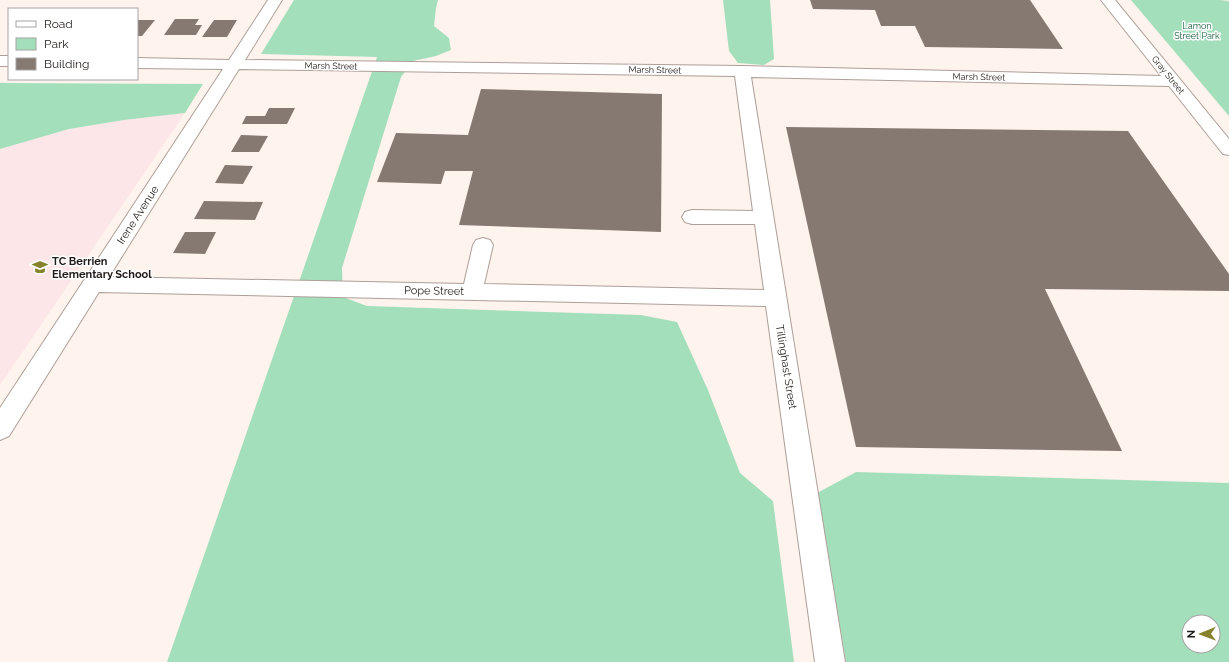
<svg xmlns="http://www.w3.org/2000/svg" width="1229" height="662" font-family="Raleway,sans-serif">
  <style>
    .education { fill: #fce6e7 }
    .green { fill: #a4dfbc; fill-rule: evenodd }
    .building { fill: #867972 }
    .lines { fill: none; stroke-linecap: round; stroke-linejoin: round }
    .minor-casing { stroke: #ad9f98; stroke-width: 2 }
    .minor { fill: #fff; fill-rule: evenodd }
    .labels { text-anchor: middle; dominant-baseline: central; stroke-width: 3; stroke-linejoin: round; paint-order: stroke }
    .far-park-label { font-size: 9px; fill: #1c603f; stroke: #fff }
    .far-street-label { font-size: 9px; fill: #201b18; stroke: #fff }
    .street-label { font-size: 11px; fill: #201b18; stroke: #fff }
    .poi-label { font-size: 11px; font-weight: bold; fill: #201b18; stroke: #fff; text-anchor: start }
  </style>
  <rect width="100%" height="100%" fill="#fff3ed"/>
  <path class="education" d="M185 113 0 385V149L69 129 124 120Z"/>
  <path class="green" d="M294 0H438L436 8 434 26 449 38 451 50 436 56 413 61 401 77 342 268 343 297 367 306 641 315 677 322 708 390 740 473 773 501 794 662H167L377 57 261 54Z
    M723 0H770L774 59 764 65 738 63 729 51Z
    M1131 0H1220L1229 1V116Z
    M0 83 203 84 185 113 124 120 69 129 0 149Z
    M856 472 1229 483V662H846L817 493ZM1189 622H1213V646H1189Z"/>
  <path class="building" d="M810 0H1030L1063 49 925 47 915 26H881L875 10 813 9Z
    M175 19H199L195 25H202L196 35H164Z
    M137 20H155L142 36H137Z
    M214 20H237L227 37H202Z
    M481 89 662 94 661 232 459 225 473 171H445L441 184 377 182 396 133 468 135Z
    M269 108H295L287 124H242L246 116H265Z
    M786 127 1128 131 1229 274V291L1045 289 1122 451 856 447Z
    M241 135 268 136 259 152H231Z
    M225 165 253 166 243 184 215 183Z
    M204 201 263 202 255 220 194 219Z
    M185 232H216L205 254 173 253Z"/>
  <g class="lines">
    <defs>
      <path id="minor" d="M268 0H282L245 60 742 66 1161 76 1101 0H1115L1229 139V155L1223 154 1169 86 751 77 845 662H815L766 306 99 292 9 436 0 440V408L223 69 137 68V58L229 60ZM239 69 735 76 753 211 692 210 685 212 682 217 685 222 692 224H755L764 290 484 284 493 245 490 240 483 238 476 240 473 245 464 284 109 277Z
        M0 56H9V66H0Z"/>
    </defs>
    <use href="#minor" class="minor-casing"/>
    <use href="#minor" class="minor"/>
  </g>
  <defs>
    <symbol id="school-bare" viewBox="-9 -9 18 18"><path d="M0-5L7-2L0 1L-7-2ZM-4 1L0 2.5L4 1V4Q0 6-4 4Z" fill="#86832c" stroke="#fff" stroke-width="2.5" paint-order="stroke"/></symbol>
  </defs>
  <g fill-rule="evenodd">
    <use href="#school-bare" x="29" y="256" width="22" height="22"/>
  </g>
  <g class="labels">
    <g class="far-park-label">
      <text x="1197" y="26">Lamon<tspan x="1197" dy="10">Street Park</tspan></text>
    </g>
    <g class="far-street-label">
      <text transform="translate(331 66) rotate(1)">Marsh Street</text>
      <text transform="translate(655 70) rotate(1)">Marsh Street</text>
      <text transform="translate(1168 75) rotate(51)">Gray Street</text>
      <text transform="translate(979 77) rotate(1)">Marsh Street</text>
    </g>
    <g class="street-label">
      <text transform="translate(138 215) rotate(-57)">Irene Avenue</text>
      <text transform="translate(434 291) rotate(1)">Pope Street</text>
      <text transform="translate(786 367) rotate(81)">Tillinghast Street</text>
    </g>
    <g class="poi-label">
      <text x="52" y="261">TC Berrien<tspan x="52" dy="13">Elementary School</tspan></text>
    </g>
  </g>
  <rect x="8" y="8" width="130" height="72" fill="#ffffff" stroke="#a6a4a3"/>
  <rect x="16" y="21" width="20" height="6" fill="#ffffff" stroke="#a6a4a3"/>
  <text x="44" y="28" font-size="12" fill="#201b18">Road</text>
  <rect x="16" y="38" width="20" height="12" fill="#a4dfbc" stroke="#a6a4a3"/>
  <text x="44" y="48" font-size="12" fill="#201b18">Park</text>
  <rect x="16" y="58" width="20" height="12" fill="#867972" stroke="#a6a4a3"/>
  <text x="44" y="68" font-size="12" fill="#201b18">Building</text>
  <g transform="translate(1201 634) rotate(269)"><circle r="19" fill="#ffffff" stroke="#a6a4a3"/>
  <path d="M0-3L7 15L0 10L-7 15Z" fill="#86832c"/>
  <text y="-6" font-size="11" font-weight="bold" text-anchor="middle" fill="#201b18">N</text>
  </g>
</svg>
